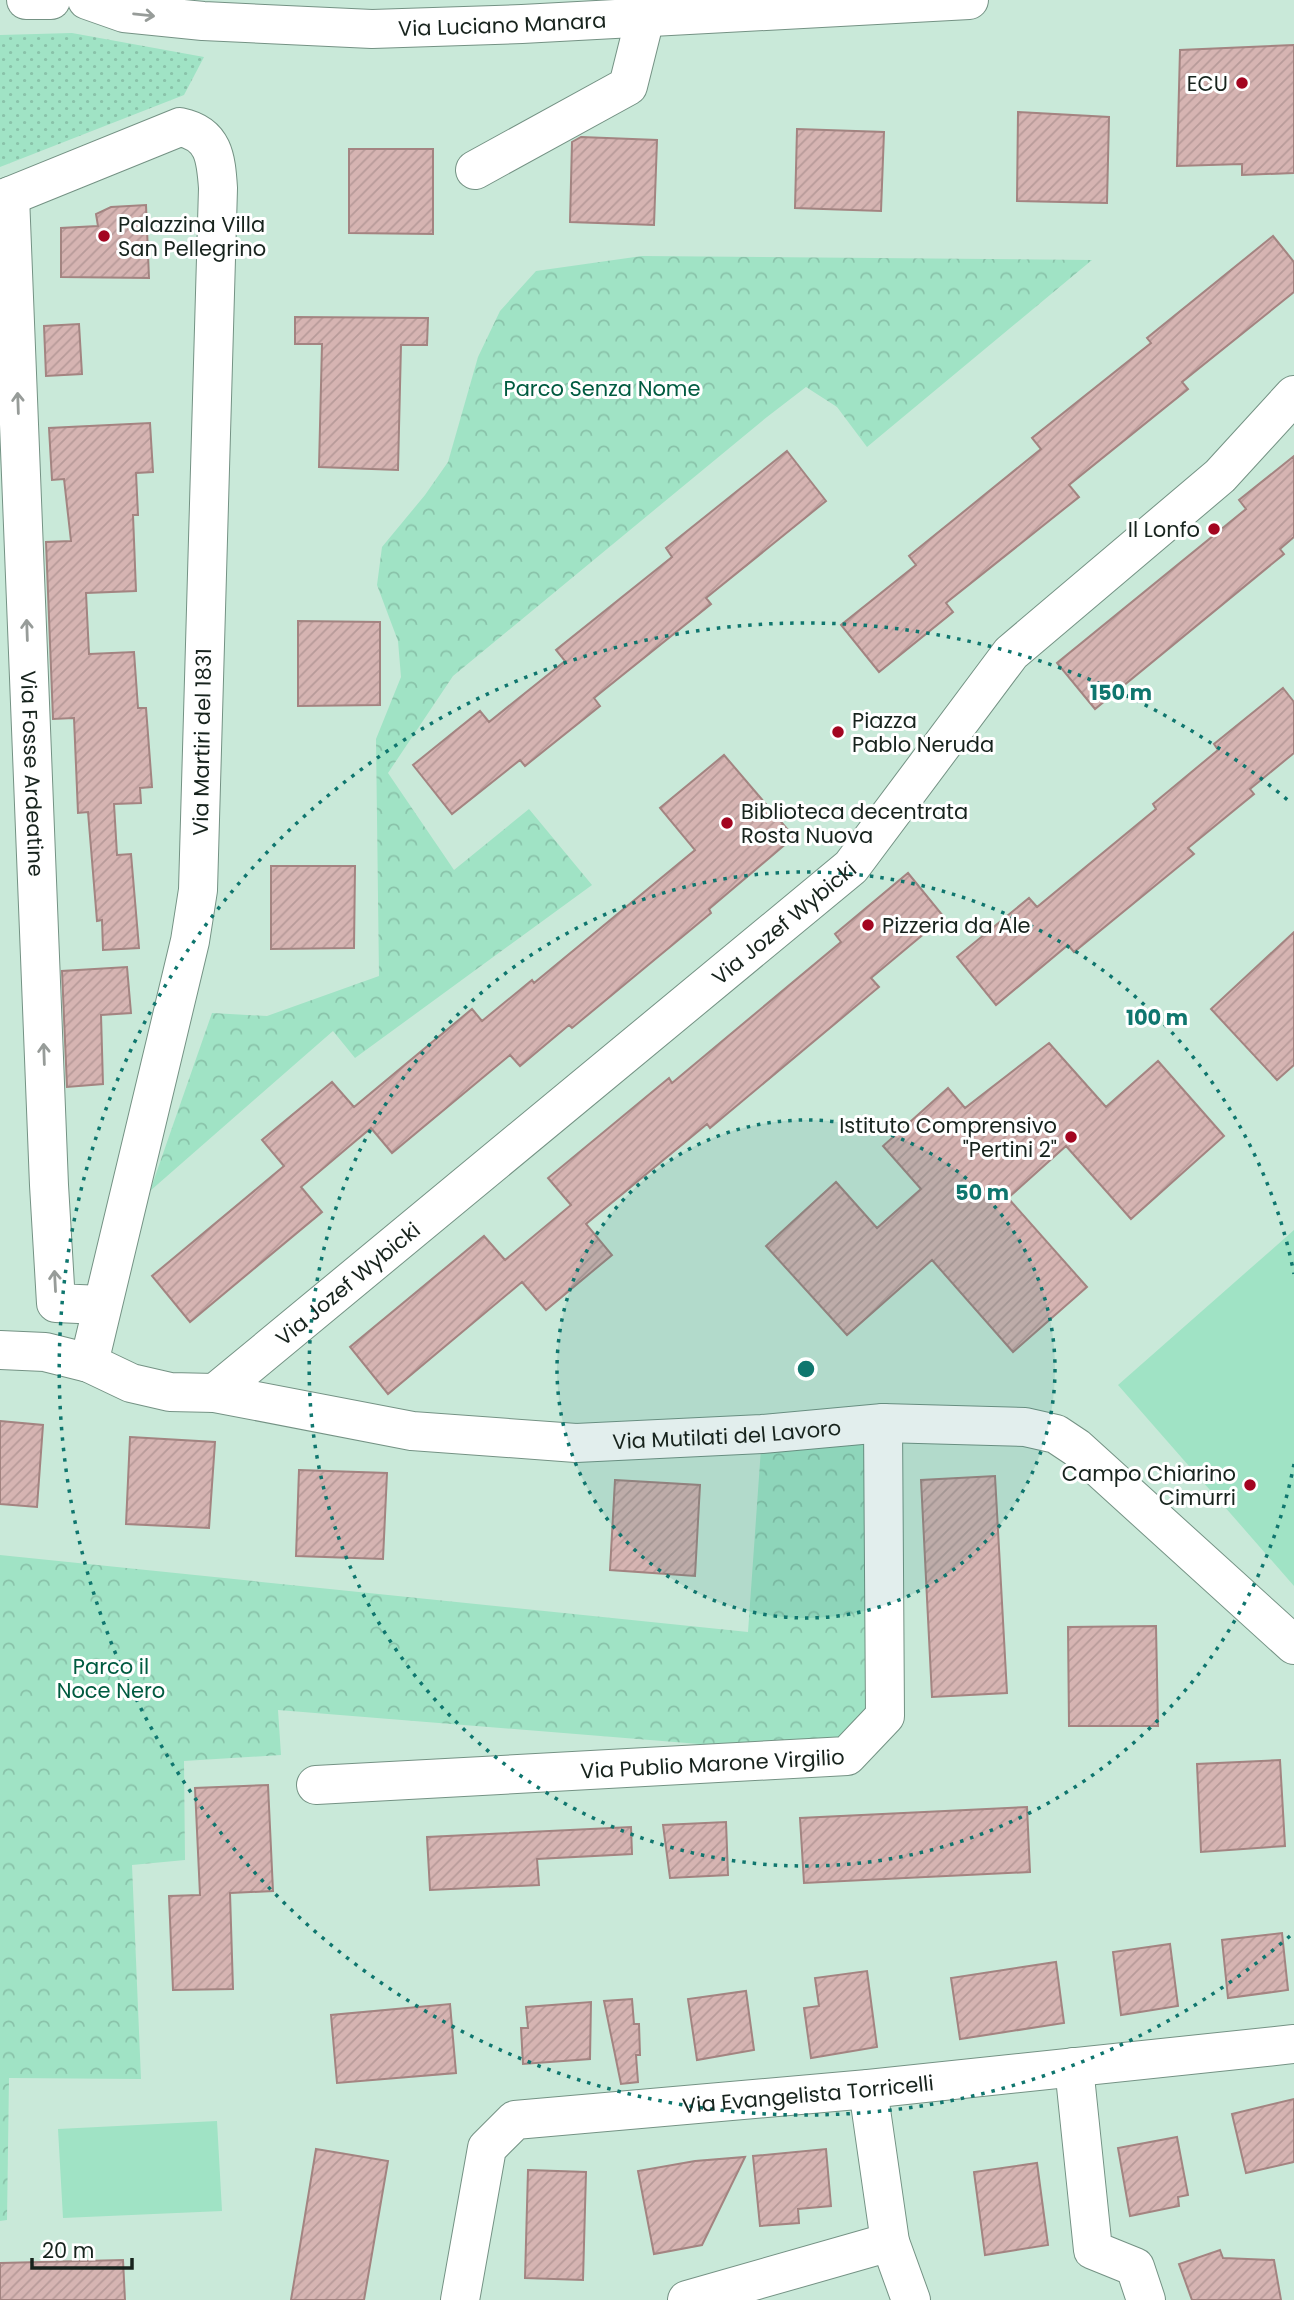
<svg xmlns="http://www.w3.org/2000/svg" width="1294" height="2300" font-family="Poppins,sans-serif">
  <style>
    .grass { fill: url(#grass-dots) }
    .park { fill: url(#park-crowns) }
    .pitch { fill: #a0e3c5 }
    .building { fill: url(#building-hatch); stroke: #a38481; stroke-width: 2 }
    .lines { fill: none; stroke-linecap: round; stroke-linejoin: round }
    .minor-casing { stroke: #749284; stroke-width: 40 }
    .minor { stroke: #fff; stroke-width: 38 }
    .oneway { stroke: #979c99 }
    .ring { fill: none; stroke: #0f766e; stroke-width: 3.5; stroke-dasharray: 3.5 7 }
    .poi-dot { fill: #a30520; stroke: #fff; stroke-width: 2.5 }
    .labels { text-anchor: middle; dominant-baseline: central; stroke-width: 6; stroke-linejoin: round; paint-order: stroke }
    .street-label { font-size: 21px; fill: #17231d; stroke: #fff }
    .poi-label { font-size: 21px; fill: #17231d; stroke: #fff; text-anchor: end }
    .park-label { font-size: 21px; fill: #005b40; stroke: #fff }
    .centre { fill: #0f766e; stroke: #fff; stroke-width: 3.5 }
    .ring-label { font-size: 21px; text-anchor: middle; font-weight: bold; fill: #0f766e; stroke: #fff; stroke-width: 6; stroke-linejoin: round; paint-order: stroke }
  </style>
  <defs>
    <pattern id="grass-dots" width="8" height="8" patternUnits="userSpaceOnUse" patternTransform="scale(1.75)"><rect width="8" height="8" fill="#a0e3c5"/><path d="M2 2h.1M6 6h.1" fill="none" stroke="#89c2a9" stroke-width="1.8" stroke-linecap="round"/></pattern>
    <pattern id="park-crowns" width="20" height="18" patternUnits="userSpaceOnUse" patternTransform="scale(1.75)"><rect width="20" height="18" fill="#a0e3c5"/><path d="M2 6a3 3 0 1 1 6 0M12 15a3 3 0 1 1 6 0" fill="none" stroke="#89c2a9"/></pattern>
    <pattern id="building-hatch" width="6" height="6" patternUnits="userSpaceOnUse" patternTransform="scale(1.75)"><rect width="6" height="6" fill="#d6b4b2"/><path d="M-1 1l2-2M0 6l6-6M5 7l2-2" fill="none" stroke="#b79a99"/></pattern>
  </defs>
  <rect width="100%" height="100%" fill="#c9e9d9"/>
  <path class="grass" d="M72 33 204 57 184 95 0 167V35Z"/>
  <path class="park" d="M642 256 1092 260 867 447 837 407 806 387 767 417 453 676 388 773 454 870 529 809 592 885 355 1058 333 1031 150 1191 212 1013 267 1016 379 976 376 739 401 677 398 641 377 585 382 547 425 495 448 462 478 357 500 311 536 271Z
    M883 1423 885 1716 847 1756 278 1710 281 1755 184 1761 185 1860 132 1865 141 2079 9 2078 7 2220 0 2221V1555L748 1632 762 1434Z"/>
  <path class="pitch" d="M1294 1230V1586L1118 1385Z
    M217 2121 222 2211 63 2218 58 2129Z"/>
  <path class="building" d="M1294 45V173L1242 175V164L1177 166 1180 50Z
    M1018 112 1109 117 1107 203 1017 201Z
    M797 129 884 132 881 211 795 208Z
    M581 137 657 140 654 225 570 222 572 142Z
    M349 149H433V234L349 233Z
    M146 205 149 278 61 277V228L98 226 96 214 111 207Z
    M1273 236 1294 262V292L1182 382 1188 389 1069 485 1079 497 946 603 953 612 879 672 841 625 916 565 909 556 1041 449 1032 438 1151 343 1147 338Z
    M295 317 428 318 427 345H401L398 470 319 467 322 344H295Z
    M79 324 82 374 46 376 44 326Z
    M150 423 153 472 136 473 138 515H133L136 591 86 593 89 654 134 652 138 708H146L152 787 140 788 141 803 114 804 117 855 131 854 139 948 103 950 102 920 97 921 88 812 78 813 74 718 53 719 46 542 71 541 64 479 52 480 49 428Z
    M787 451 826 501 706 598 711 604 594 698 600 706 525 766 520 760 452 814 413 765 480 711 489 722 565 661 556 650 672 557 666 548Z
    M1294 456V537L1280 549 1284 554 1095 709 1057 663 1246 509 1239 500Z
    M298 621 380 622V705L298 706Z
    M1283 688 1294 702V753L1250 789 1254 794 1188 848 1194 854 1074 952 1068 945 996 1005 957 957 1029 898 1037 907 1156 809 1153 804 1218 750 1214 744Z
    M724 755 794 837 709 909 711 913 572 1028 569 1025 520 1066 510 1055 392 1153 371 1128 301 1187 322 1212 190 1322 152 1276 284 1166 262 1140 332 1082 354 1107 472 1009 482 1021 532 980 534 983 695 850 660 808Z
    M271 866H355L354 948 271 949Z
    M908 873 944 917 871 978 879 987 710 1128 707 1124 586 1224 612 1255 546 1310 522 1282 388 1394 350 1347 484 1236 505 1260 571 1205 548 1178 669 1078 672 1083 841 942 835 934Z
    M1294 932V1065L1277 1080 1211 1009Z
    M127 967 131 1013 101 1015 103 1084 67 1087 62 971Z
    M1049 1043 1106 1107 1158 1061 1224 1136 1131 1219 1066 1146 1008 1198 1087 1287 1013 1352 932 1260 847 1335 766 1246 836 1182 877 1228 921 1189 883 1146 948 1088 965 1108Z
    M0 1421 43 1425 37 1507 0 1504Z
    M130 1437 215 1442 209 1528 126 1524Z
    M299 1470 387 1473 383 1559 296 1556Z
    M995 1476 1007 1693 932 1697 921 1480Z
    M615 1480 700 1485 695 1576 610 1570Z
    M1156 1626 1158 1726H1069L1068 1627Z
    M1280 1760 1285 1846 1201 1852 1197 1764Z
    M268 1785 273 1891 230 1893 233 1989 173 1990 169 1896 200 1895 195 1788Z
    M1027 1807 1030 1872 804 1883 800 1818Z
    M726 1822 728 1875 670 1878 663 1825Z
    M631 1827 632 1854 537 1859 539 1885 430 1890 427 1837Z
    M1282 1933 1288 1990 1228 1998 1222 1940Z
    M1170 1944 1178 2006 1121 2015 1113 1952Z
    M1056 1962 1064 2023 960 2039 951 1978Z
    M867 1971 877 2047 811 2058 804 2008 819 2006 815 1978Z
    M746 1991 754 2050 697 2060 688 1999Z
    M632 1999 634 2024H639L640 2055H636L638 2082 621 2084 604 2001Z
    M591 2002 590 2059 523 2064 521 2028H528L526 2007Z
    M450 2004 456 2073 337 2083 331 2015Z
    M1294 2099V2162L1246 2173 1232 2114Z
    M1177 2137 1188 2195 1178 2197 1179 2206 1130 2216 1118 2148Z
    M316 2149 388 2161 364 2300H291Z
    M826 2149 831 2206 798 2209 799 2223 760 2226 753 2156Z
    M745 2157 702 2245 654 2254 638 2171 695 2161Z
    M1037 2163 1048 2245 985 2255 974 2172Z
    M528 2170 586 2172 583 2280 525 2278Z
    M1220 2250 1223 2258 1274 2260 1281 2300H1192L1179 2264Z
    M123 2260 125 2300H0V2263Z"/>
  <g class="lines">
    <defs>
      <g id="minor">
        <path d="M26 0H51"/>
        <path id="s1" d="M87 0 124 13 203 21 372 29 522 24 969 0"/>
        <path d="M475 170 628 86 645 18"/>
        <path id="s2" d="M10 196 49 1185 56 1303 102 1305"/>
        <path d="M0 200 180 127C214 134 216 158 218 188L198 890 190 941 89 1363"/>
        <path id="s3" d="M0 1350 45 1352 89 1363 131 1383 170 1392 215 1393 412 1431 576 1443 762 1434 883 1423 1025 1427 1056 1434 1077 1448 1294 1645"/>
        <path id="s4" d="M215 1393 851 867 1011 653 1220 476 1294 395"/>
        <path id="s5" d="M316 1785 847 1756 885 1716 883 1423"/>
        <path d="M1074 2067 1093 2250 1135 2267 1146 2300"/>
        <path d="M868 2089 890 2242 911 2300"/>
        <path id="s6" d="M460 2300 487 2148 515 2120 868 2089 1294 2044"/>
        <path d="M687 2300 890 2242"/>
      </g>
    </defs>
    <use href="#minor" class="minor-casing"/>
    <use href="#minor" class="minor"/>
  </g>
  <defs><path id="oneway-shaft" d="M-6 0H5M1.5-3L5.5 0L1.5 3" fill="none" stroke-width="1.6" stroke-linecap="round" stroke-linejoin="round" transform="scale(1.75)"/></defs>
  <g class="oneway">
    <use href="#oneway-shaft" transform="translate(144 15) rotate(6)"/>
    <use href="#oneway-shaft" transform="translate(18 403) rotate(-92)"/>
    <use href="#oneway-shaft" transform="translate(27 630) rotate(-92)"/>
    <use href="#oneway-shaft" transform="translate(44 1054) rotate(-92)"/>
    <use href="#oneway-shaft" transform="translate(55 1281) rotate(-93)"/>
  </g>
  <circle cx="806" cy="1369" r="249" fill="#0f766e" fill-opacity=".12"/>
  <g class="ring">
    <circle cx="806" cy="1369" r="249"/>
    <path d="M1294 1464A497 497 0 1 1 1294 1274"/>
    <path d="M1290 1936A746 746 0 1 1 1290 802"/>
  </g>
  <g class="poi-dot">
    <circle cx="1242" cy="83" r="7"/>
    <circle cx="104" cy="236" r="7"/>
    <circle cx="1214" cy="529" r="7"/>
    <circle cx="838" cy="732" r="7"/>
    <circle cx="727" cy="823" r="7"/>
    <circle cx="868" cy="925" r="7"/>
    <circle cx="1071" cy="1137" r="7"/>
    <circle cx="1250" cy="1485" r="7"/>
  </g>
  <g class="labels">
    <g class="street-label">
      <text stroke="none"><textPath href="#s1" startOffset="418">Via Luciano Manara</textPath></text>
      <text transform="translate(202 742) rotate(-89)">Via Martiri del 1831</text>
      <text stroke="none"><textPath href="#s2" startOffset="578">Via Fosse Ardeatine</textPath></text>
      <text stroke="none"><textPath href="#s4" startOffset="738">Via Jozef Wybicki</textPath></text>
      <text stroke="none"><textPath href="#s4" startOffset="172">Via Jozef Wybicki</textPath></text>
      <text stroke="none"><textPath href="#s3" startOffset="738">Via Mutilati del Lavoro</textPath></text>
      <text stroke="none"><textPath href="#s5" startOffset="397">Via Publio Marone Virgilio</textPath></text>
      <text stroke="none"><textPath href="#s6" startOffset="488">Via Evangelista Torricelli</textPath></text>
    </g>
    <g class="poi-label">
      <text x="1228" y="83">ECU</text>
      <text x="118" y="224" text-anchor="start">Palazzina Villa<tspan x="118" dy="24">San Pellegrino</tspan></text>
      <text x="1200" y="529">Il Lonfo</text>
      <text x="852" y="720" text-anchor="start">Piazza<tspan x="852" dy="24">Pablo Neruda</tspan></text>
      <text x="741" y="811" text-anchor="start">Biblioteca decentrata<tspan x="741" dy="24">Rosta Nuova</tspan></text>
      <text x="882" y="925" text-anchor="start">Pizzeria da Ale</text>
      <text x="1057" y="1125">Istituto Comprensivo<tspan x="1057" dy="24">"Pertini 2"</tspan></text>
      <text x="1236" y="1473">Campo Chiarino<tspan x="1236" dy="24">Cimurri</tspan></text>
    </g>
    <g class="park-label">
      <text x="602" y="388">Parco Senza Nome</text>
      <text x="111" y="1666">Parco il<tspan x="111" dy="24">Noce Nero</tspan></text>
    </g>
  </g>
  <circle cx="806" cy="1369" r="10" class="centre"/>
  <g class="ring-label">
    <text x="1121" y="700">150 m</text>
    <text x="1157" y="1025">100 m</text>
    <text x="982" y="1200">50 m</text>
  </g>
  <path d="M32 2258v10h100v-10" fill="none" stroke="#17231d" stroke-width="3.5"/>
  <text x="42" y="2258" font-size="21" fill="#17231d" stroke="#ffffff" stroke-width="5" paint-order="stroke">20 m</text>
</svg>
